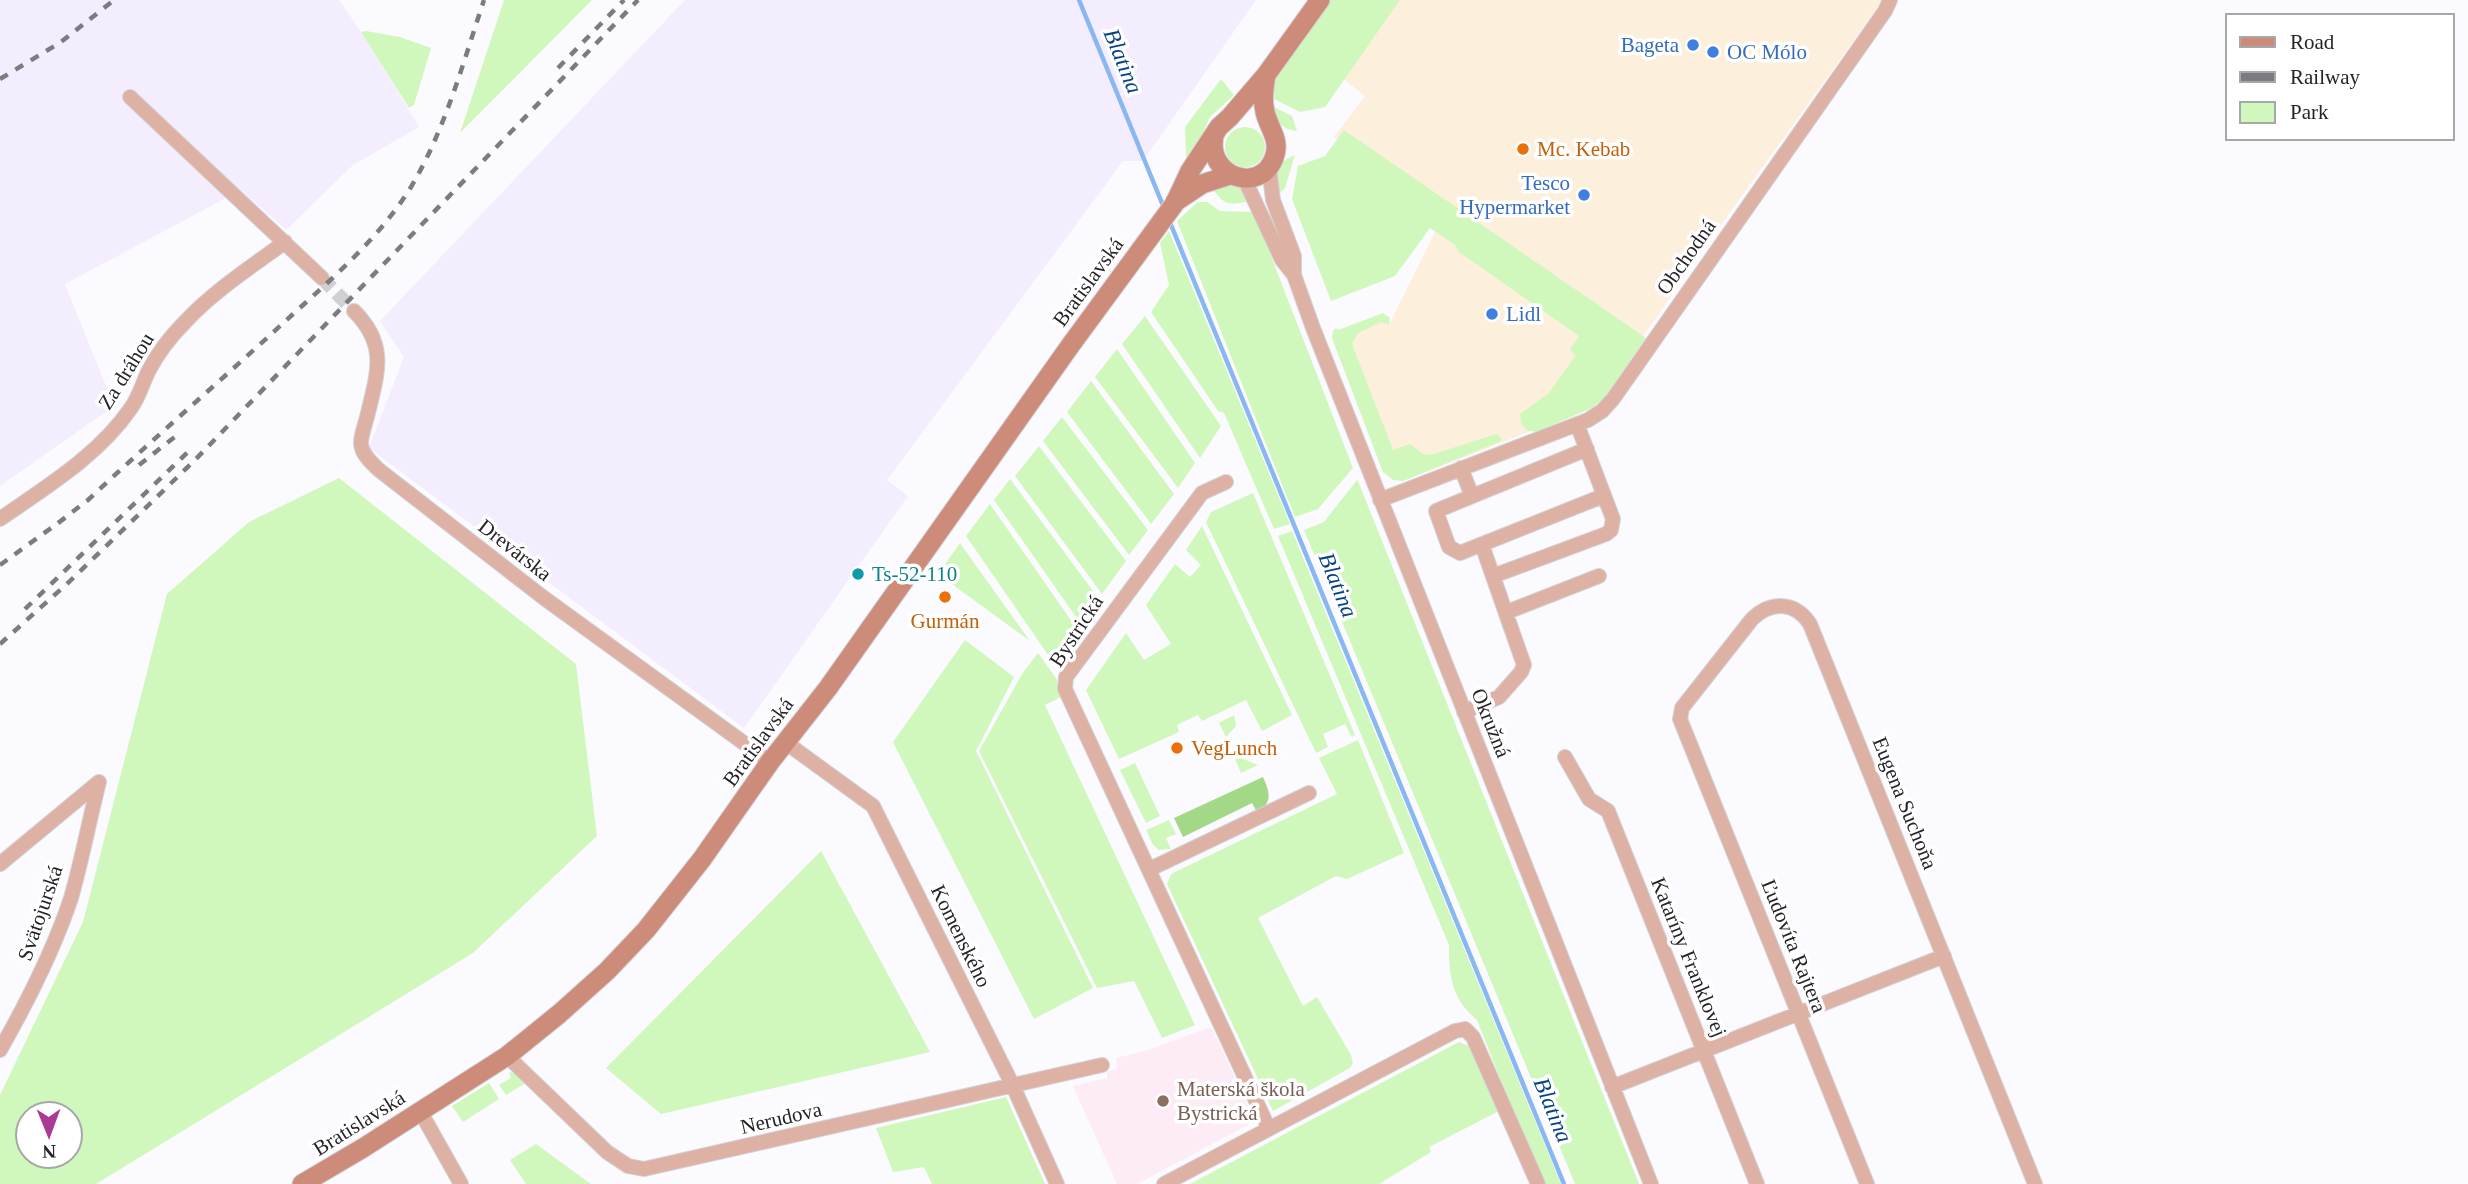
<svg xmlns="http://www.w3.org/2000/svg" width="2468" height="1184" font-family="Georgia,serif">
  <style>
    .commercial { fill: #fcefdb }
    .built { fill: #f3edfd }
    .education { fill: #fdebf5 }
    .green { fill: #d0f8bd; fill-rule: evenodd }
    .forest { fill: #a2d886 }
    .lines { fill: none; stroke-linecap: round; stroke-linejoin: round }
    .stream { stroke: #89b7f2; stroke-width: 4.5 }
    .minor-tunnel { stroke: #d0cfd4; stroke-width: 14; stroke-dasharray: 14 7; stroke-linecap: butt }
    .minor-casing { stroke: #d4d3d8; stroke-width: 16 }
    .secondary-casing { stroke: #d4d3d8; stroke-width: 21 }
    .minor { stroke: #ddb1a4; stroke-width: 14 }
    .secondary { stroke: #cc8c79; stroke-width: 19 }
    .rail { stroke: #7d7b80; stroke-width: 4.5; stroke-dasharray: 9 9; stroke-linecap: butt }
    .shop-dot { fill: #3f7fe0; stroke: #fff; stroke-width: 2.5 }
    .food-dot { fill: #e8710a; stroke: #fff; stroke-width: 2.5 }
    .culture-dot { fill: #0f9aa8; stroke: #fff; stroke-width: 2.5 }
    .education-dot { fill: #8d6e63; stroke: #fff; stroke-width: 2.5 }
    .labels { text-anchor: middle; dominant-baseline: central; stroke-width: 7; stroke-linejoin: round; paint-order: stroke }
    .shop-label { font-size: 21px; fill: #366cbe; stroke: #fff; text-anchor: end }
    .food-label { font-size: 21px; fill: #c56008; stroke: #fff; text-anchor: start }
    .street-label { font-size: 21px; fill: #252328; stroke: #fff }
    .culture-label { font-size: 21px; fill: #0d838f; stroke: #fff; text-anchor: start }
    .education-label { font-size: 21px; fill: #785e54; stroke: #fff; text-anchor: start }
    .water-label { font-size: 23px; font-style: italic; fill: #084485; stroke: #fff }
  </style>
  <rect width="100%" height="100%" fill="#fbfaff"/>
  <path class="commercial" d="M1396 0H1883L1725 219 1602 395 1575 414 1403 481 1383 472 1332 338 1372 317 1389 325 1444 214 1334 137 1365 96 1341 77Z"/>
  <path class="built" d="M0 0H339L364 36 419 127 353 165 286 230 241 190 65 284 114 406 0 486Z
    M685 0H1256L1143 161H1123L887 480 908 496 744 728 369 448 404 357 380 321Z"/>
  <path class="education" d="M1208 1028 1212 1029 1253 1116 1248 1125 1137 1184H1117L1073 1086 1107 1078V1072L1117 1069 1116 1058 1148 1050Z"/>
  <path class="green" d="M504 0H592L460 133Z
    M1330 0H1400L1325 107 1300 112 1270 97V84Z
    M366 31 400 37 431 48 414 105 409 108 361 32Z
    M1221 79 1234 95 1210 117 1203 133 1186 158 1185 127Z
    M1268 104 1292 116 1297 131C1279 129 1275 119 1268 104Z
    M1225 147a20 20 0 1 1 40 0a20 20 0 1 1-40 0Z
    M1344 130 1646 338 1604 398 1592 408 1536 432 1526 430 1521 423 1520 414 1548 394 1576 355 1570 350 1579 336 1459 252 1455 245 1430 228 1395 276 1331 301 1292 199 1298 166 1325 156Z
    M1295 155 1285 188 1277 195C1276 176 1274 163 1295 155Z
    M1229 181 1239 186 1249 201C1227 207 1223 204 1210 185Z
    M1198 202H1207L1220 211 1254 212 1353 468 1318 509 1295 517 1177 221Z
    M1169 231 1290 524 1274 529 1224 413 1218 411 1151 312 1169 285 1160 243Z
    M1383 313 1390 318 1389 325 1381 322 1358 333 1352 344 1393 450 1410 444 1423 454 1431 455 1496 434 1501 437V441L1403 481 1393 480 1383 472 1332 338 1333 331 1336 328 1338 330Z
    M1145 316 1221 426 1200 458 1122 344Z
    M1117 349 1195 463 1178 488 1095 377Z
    M1091 381 1174 494 1151 524 1067 412Z
    M1062 417 1148 530 1129 555 1043 441Z
    M1039 446 1126 561 1102 594 1015 476Z
    M339 478 576 664 597 836 473 953 96 1184H0V1095L83 922 167 594 249 522ZM28 1114H70V1156H28Z
    M1010 479 1099 599 1081 624 994 500Z
    M1357 480 1358 481 1639 1184H1575L1304 530 1324 522Z
    M1253 493 1355 735 1352 737 1345 724 1323 734 1328 747 1316 753 1206 522 1211 512Z
    M990 504 1077 629 1053 662 966 536Z
    M1202 526 1292 715 1262 731 1246 700 1202 721 1198 715 1177 725 1179 732 1119 759 1086 690 1126 633 1144 660 1171 644 1146 605 1175 564 1190 577 1201 565 1186 550Z
    M1292 531 1561 1184H1542L1477 1020C1451 998 1449 976 1449 945L1278 536Z
    M960 543 1030 641 938 574Z
    M965 640 1014 677 976 751 1093 988 1034 1019 893 742Z
    M1038 653 1056 678 1061 697 1045 705 1195 1025 1162 1038 1134 981 1097 988 979 751 1022 674Z
    M1234 715 1236 726 1226 737 1219 723Z
    M1358 740 1404 853 1347 879 1336 876 1258 918 1303 1006 1317 997 1351 1055 1353 1064 1350 1068 1273 1111 1167 884 1171 874 1337 794 1319 758Z
    M1241 758 1258 765 1241 773 1235 759Z
    M1135 763 1160 816 1146 823 1120 770Z
    M1169 820 1176 834 1166 838 1171 849 1159 850 1153 845 1146 830Z
    M821 851 930 1052 661 1114 606 1068Z
    M1459 1042 1471 1047 1499 1111 1429 1147 1431 1152 1379 1184H1190Z
    M512 1072 526 1083 506 1095 499 1085 511 1078 509 1073Z
    M489 1083 499 1099 463 1122 452 1106Z
    M1006 1097 1045 1184H932L924 1167 893 1172 876 1128Z
    M536 1144 591 1184H526L510 1160Z"/>
  <path class="forest" d="M1263 777C1270 793 1273 802 1257 812L1252 803 1183 837 1174 818Z"/>
  <g class="lines">
    <path class="stream" d="M1079 0 1164 208
      M1169 220 1564 1184"/>
    <path class="minor-tunnel" d="M322 278 354 311"/>
    <defs>
      <path id="minor" d="M130 97 322 278
        M1269 167 1273 200 1294 256V275L1313 328 1651 1184
        M1244 178 1282 260 1294 275
        M354 311C389 346 377 374 367 417 365 425 361 435 361 443 361 454 372 463 379 470L544 598 770 762
        M1587 449 1436 511 1449 547 1460 553 1603 496
        M1461 468 1472 496
        M1226 482 1202 493 1066 677 1065 689 1268 1127
        M1380 500 1588 420 1602 411 1613 399 1885 11 1890 0
        M0 519C46 487 99 455 131 408 139 397 143 382 149 370 158 353 171 336 185 322 214 291 251 267 285 242
        M1493 576 1606 534 1611 530 1613 519 1577 424
        M1507 612 1599 576
        M1464 712 1499 697 1521 672 1524 665 1482 545
        M785 742 873 806 1013 1086 1057 1184
        M1565 757 1589 799 1608 811 1757 1184
        M0 864 99 782
        M1150 869 1309 793
        M0 1050C28 1001 53 952 71 898 82 860 89 821 99 782
        M507 1056 607 1152 628 1166 644 1169 1102 1065
        M1612 1087 1944 956
        M420 1111 461 1184
        M1164 1184 1455 1031 1465 1029 1473 1037 1538 1184
        M1867 1184 1680 719 1682 708 1752 619C1771 601 1795 601 1810 624L2035 1184"/>
      <path id="secondary" d="M1214 136C1206 177 1260 195 1274 158 1281 140 1269 129 1265 112 1262 99 1264 88 1266 75
        M1175 202 1202 184 1230 175
        M302 1184 363 1148 507 1056 559 1014 607 971 646 930 702 859 770 762 828 688 1070 346 1175 203 1190 171 1219 127 1230 117 1266 75 1320 0"/>
    </defs>
    <use href="#minor" class="minor-casing"/>
    <use href="#secondary" class="secondary-casing"/>
    <use href="#minor" class="minor"/>
    <use href="#secondary" class="secondary"/>
    <path class="rail" d="M558 68 624 0
      M0 79 61 42 114 0
      M139 465 181 432
      M58 523 88 500C155 437 225 377 292 315 335 276 380 237 411 187 445 130 463 63 484 0
      M0 565 65 518
      M25 609 191 449
      M0 644 69 582 195 460 638 0"/>
  </g>
  <g class="shop-dot">
    <circle cx="1693" cy="45" r="7"/>
    <circle cx="1713" cy="52" r="7"/>
    <circle cx="1584" cy="195" r="7"/>
    <circle cx="1492" cy="314" r="7"/>
  </g>
  <g class="food-dot">
    <circle cx="1523" cy="149" r="7"/>
    <circle cx="945" cy="597" r="7"/>
    <circle cx="1177" cy="748" r="7"/>
  </g>
  <circle class="culture-dot" cx="858" cy="574" r="7"/>
  <circle class="education-dot" cx="1163" cy="1101" r="7"/>
  <g class="labels">
    <g class="shop-label">
      <text x="1679" y="45">Bageta</text>
      <text x="1727" y="52" text-anchor="start">OC Mólo</text>
      <text x="1570" y="183">Tesco<tspan x="1570" dy="24">Hypermarket</tspan></text>
      <text x="1506" y="314" text-anchor="start">Lidl</text>
    </g>
    <g class="food-label">
      <text x="1537" y="149">Mc. Kebab</text>
      <text x="945" y="621" text-anchor="middle">Gurmán</text>
      <text x="1191" y="748">VegLunch</text>
    </g>
    <g class="street-label">
      <text transform="translate(1686 257) rotate(-55)">Obchodná</text>
      <text transform="translate(1088 282) rotate(-54)">Bratislavská</text>
      <text transform="translate(126 371) rotate(-58)">Za dráhou</text>
      <text transform="translate(515 550) rotate(38)">Drevárska</text>
      <text transform="translate(1076 631) rotate(-57)">Bystrická</text>
      <text transform="translate(1491 723) rotate(68)">Okružná</text>
      <text transform="translate(758 742) rotate(-54)">Bratislavská</text>
      <text transform="translate(1905 803) rotate(68)">Eugena Suchoňa</text>
      <text transform="translate(40 913) rotate(-71)">Svätojurská</text>
      <text transform="translate(961 936) rotate(64)">Komenského</text>
      <text transform="translate(1794 946) rotate(68)">Ľudovíta Rajtera</text>
      <text transform="translate(1689 957) rotate(68)">Kataríny Franklovej</text>
      <text transform="translate(781 1118) rotate(-13)">Nerudova</text>
      <text transform="translate(359 1123) rotate(-32)">Bratislavská</text>
    </g>
    <g class="culture-label">
      <text x="872" y="574">Ts-52-110</text>
    </g>
    <g class="education-label">
      <text x="1177" y="1089">Materská škola<tspan x="1177" dy="24">Bystrická</tspan></text>
    </g>
    <g class="water-label">
      <text transform="translate(1123 61) rotate(68)">Blatina</text>
      <text transform="translate(1338 585) rotate(68)">Blatina</text>
      <text transform="translate(1553 1110) rotate(68)">Blatina</text>
    </g>
  </g>
  <rect x="2226" y="14" width="228" height="126" fill="#ffffff" stroke="#a8a7a9" stroke-width="2"/>
  <rect x="2240" y="37" width="35" height="10" fill="#cc8c79" stroke="#a8a7a9" stroke-width="2"/>
  <text x="2290" y="49" font-size="21" fill="#252328">Road</text>
  <rect x="2240" y="72" width="35" height="10" fill="#7d7b80" stroke="#a8a7a9" stroke-width="2"/>
  <text x="2290" y="84" font-size="21" fill="#252328">Railway</text>
  <rect x="2240" y="102" width="35" height="21" fill="#d0f8bd" stroke="#a8a7a9" stroke-width="2"/>
  <text x="2290" y="119" font-size="21" fill="#252328">Park</text>
  <g transform="translate(49 1135) rotate(179)"><circle r="33" fill="#ffffff" stroke="#a8a7a9" stroke-width="2"/>
  <path d="M0-5L12 26L0 18L-12 26Z" fill="#ab3a96"/>
  <text y="-10" font-size="19" font-weight="bold" text-anchor="middle" fill="#252328">N</text>
  </g>
</svg>
